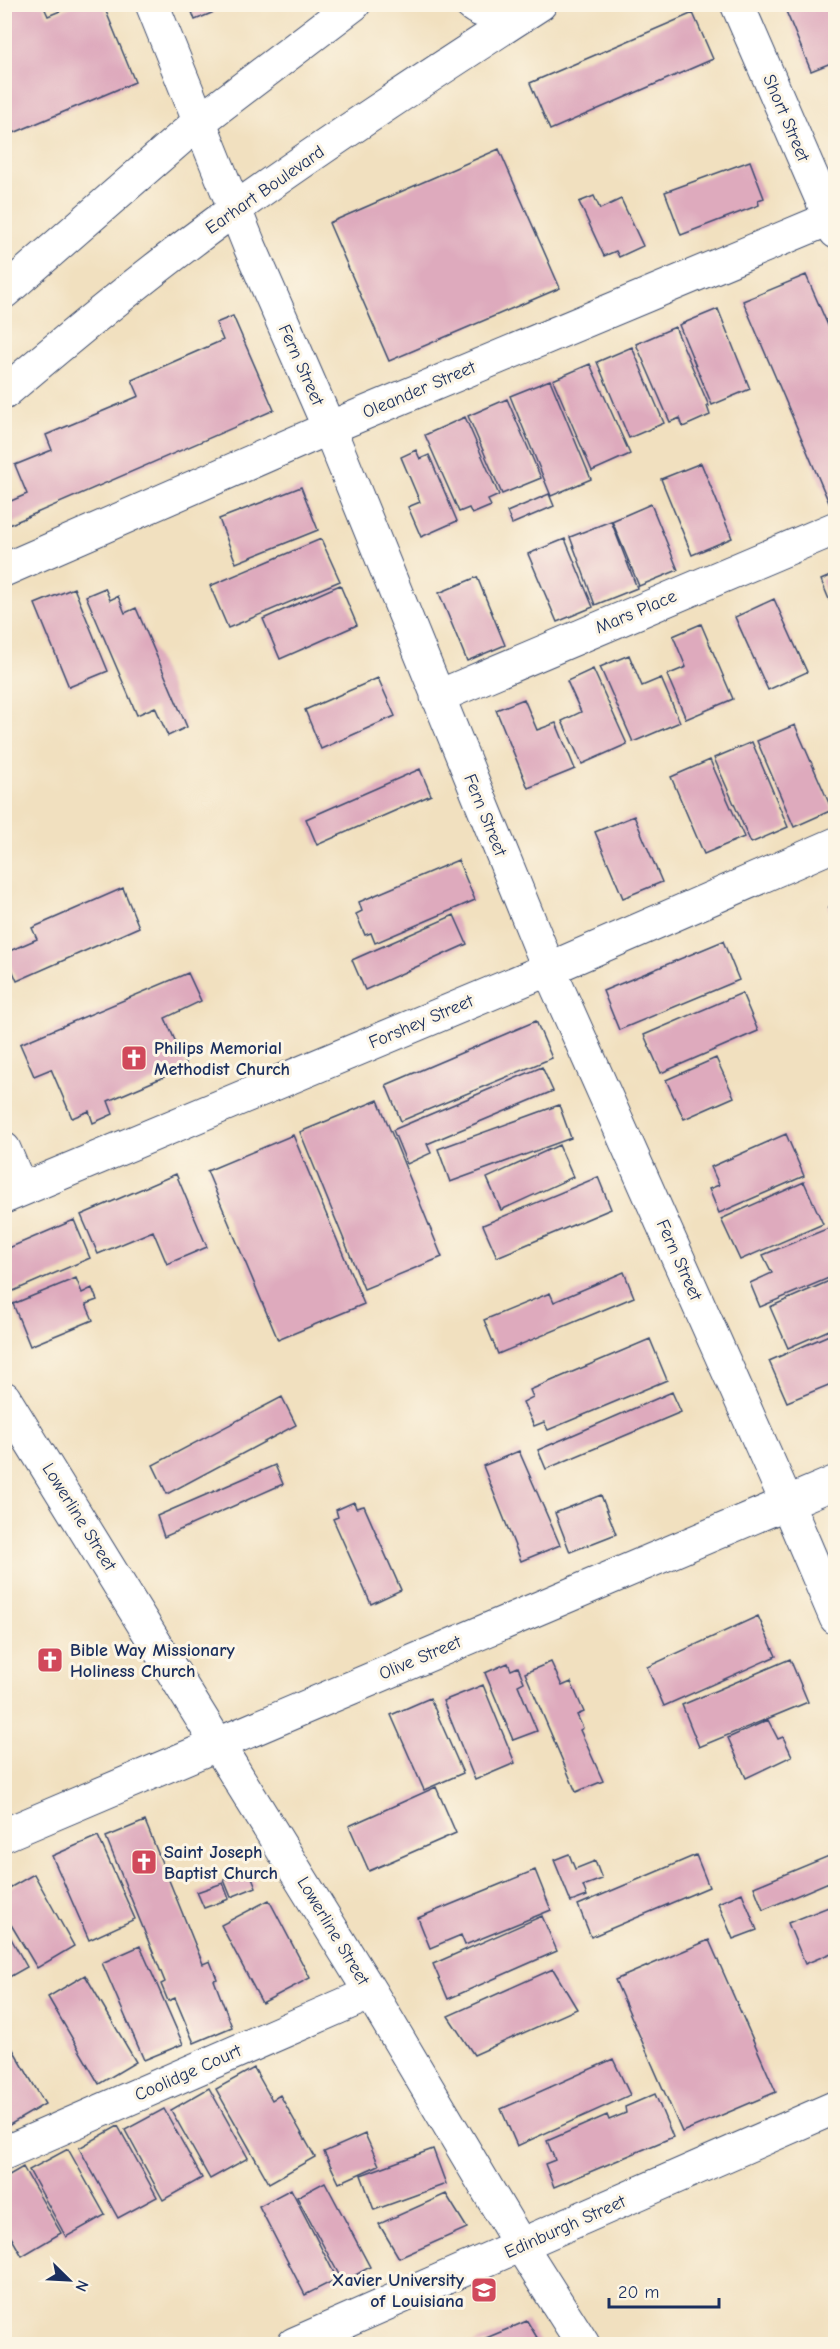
<svg xmlns="http://www.w3.org/2000/svg" width="840" height="2349" font-family="'Comic Neue',sans-serif">
  <style>
    .building { fill: #deaabd }
    .lines { fill: none; stroke-linecap: round; stroke-linejoin: round }
    .street-casing { stroke: #3b4a6d; stroke-width: 35 }
    .primary-casing { stroke: #3b4a6d; stroke-width: 35 }
    .street { stroke: #fff; stroke-width: 33 }
    .primary { stroke: #fff; stroke-width: 33 }
    .labels { text-anchor: middle; dominant-baseline: central; stroke-width: 6; stroke-linejoin: round; paint-order: stroke }
    .street-label { font-size: 18px; fill: #1b2f5e; stroke: #fcf5e5 }
    .poi-label { font-size: 18px; font-weight: bold; fill: #1b2f5e; stroke: #fcf5e5; text-anchor: start }
  </style>
  <rect width="100%" height="100%" fill="#fcf5e5"/>
  <filter id="ink" filterUnits="userSpaceOnUse"><feTurbulence type="fractalNoise" baseFrequency=".0167" numOctaves="2"/><feDisplacementMap in="SourceGraphic" scale="12" xChannelSelector="R" yChannelSelector="G"/><feConvolveMatrix kernelMatrix="1 2 1 2 8 2 1 2 1" color-interpolation-filters="sRGB"/></filter>
  <filter id="wash" filterUnits="userSpaceOnUse"><feTurbulence type="fractalNoise" baseFrequency=".008" numOctaves="4" result="noise"/><feDisplacementMap in="SourceGraphic" scale="24" xChannelSelector="R" yChannelSelector="G"/><feGaussianBlur stdDeviation="1.35" result="paint"/><feColorMatrix in="noise" values="0 0 0 0 0 0 0 0 0 0 0 0 0 0 0 0 0 1.4 0 .05"/><feComposite in="paint" operator="in"/></filter>
  <g filter="url(#wash)">
    <rect width="100%" height="100%" fill="#f1e0bf"/>
    <g id="blocks">
      <path class="building" d="M77 4H103L135 82 4 137V5H43L48 16Z
        M189 4H211L214 12 195 20Z
        M783 4H836V61L811 71Z
        M693 13 713 59 550 130 530 83Z
        M499 149 560 288 389 361 329 223Z
        M750 161 764 198 758 200 759 205 681 235 665 192Z
        M594 196 600 209 621 199 643 246 619 257 616 251 604 256 579 202Z
        M806 275 836 344V503L830 505 743 301Z
        M718 309 750 389 712 405 679 325Z
        M233 316 274 410 4 527V504L27 494 15 465 52 450 46 435 139 396 132 380 223 340 216 323Z
        M675 327 709 406H707L710 415 683 427 680 418 670 422 636 344Z
        M632 347 664 423 629 438 597 362Z
        M590 364 630 454 592 471 553 380Z
        M550 380 591 479 551 496 510 396Z
        M507 399 541 478 502 494 468 416Z
        M465 417 499 495 488 500 491 506 472 514 469 508 459 512 425 435Z
        M416 450 420 459 429 455 457 521 421 537 408 507 420 502 401 457Z
        M701 463 732 538 692 555 661 479Z
        M301 487 318 530 236 563 219 519Z
        M549 494 554 506 512 524 507 512Z
        M651 504 678 570 639 586 612 521Z
        M611 521 637 588 595 605 570 537Z
        M321 539 340 581 228 628 210 586Z
        M565 539 593 607 557 622 528 554Z
        M835 574V614L821 580Z
        M477 577 505 645 467 661 439 593Z
        M340 585 357 625 280 659 263 619Z
        M74 588 108 671 69 687 35 604Z
        M105 588 110 600 118 596 125 613 136 608 187 727 168 736 155 707 137 715 86 596Z
        M774 599 807 672 768 690 735 617Z
        M701 624 733 699 686 719 667 675 686 667 673 636Z
        M629 655 642 686 661 678 680 722 633 742 600 667Z
        M593 669 627 744 582 764 562 721 581 712 567 681Z
        M378 678 395 716 321 749 305 710Z
        M524 699 537 730 556 723 575 769 528 788 496 710Z
        M795 725 832 810 794 827 757 741Z
        M752 742 788 827 751 843 714 758Z
        M710 760 744 837 704 854 671 777Z
        M420 769 431 795 317 845 306 819Z
        M634 816 662 882 623 898 595 832Z
        M458 860 475 900 375 943 371 933 365 935 356 914 362 911 359 902Z
        M123 888 139 927 17 981 5 953 37 939 32 928Z
        M836 904V923L828 907Z
        M454 915 467 944 365 990 352 960Z
        M723 941 739 980 619 1030 603 991Z
        M188 973 201 1001 165 1018 187 1067 108 1101 113 1114 93 1123 89 1111 72 1118 51 1069 34 1076 20 1044Z
        M742 993 758 1031 661 1073 644 1035Z
        M536 1021 552 1058 401 1121 386 1085Z
        M716 1058 734 1097 684 1119 666 1080Z
        M542 1067 553 1091 427 1144 431 1153 407 1164 393 1130Z
        M378 1100 442 1257 364 1289 300 1132Z
        M559 1105 571 1138 450 1182 438 1149Z
        M786 1134 804 1176 719 1213 709 1189 719 1185 711 1167Z
        M293 1135 364 1304 278 1340 207 1171Z
        M559 1145 573 1177 501 1210 487 1178Z
        M176 1174 207 1247 167 1264 153 1231 98 1254 81 1215Z
        M598 1177 611 1209 497 1257 483 1225Z
        M804 1182 823 1224 740 1260 721 1219Z
        M74 1220 90 1258 4 1295V1250Z
        M836 1225V1275L760 1307 750 1283 772 1273 763 1255Z
        M624 1272 634 1297 498 1354 484 1320 550 1293 554 1302Z
        M76 1278 82 1293 92 1288 97 1300 86 1304 93 1320 30 1346 13 1304Z
        M836 1278V1327L788 1348 770 1307Z
        M836 1332V1382L787 1402 769 1361Z
        M650 1339 667 1380 548 1430 544 1422 534 1426 523 1402 533 1397 530 1390Z
        M672 1392 681 1412 546 1469 538 1450Z
        M282 1397 296 1425 167 1494 153 1465Z
        M519 1451 560 1545 521 1561 483 1466Z
        M275 1465 283 1484 164 1537 157 1516Z
        M601 1495 616 1534 570 1552 555 1513Z
        M354 1502 356 1508 364 1506 401 1590 371 1604 333 1519 338 1517 336 1510Z
        M758 1616 776 1656 664 1706 647 1667Z
        M790 1659 808 1702 699 1747 682 1705Z
        M551 1662 562 1686 571 1682 584 1712 577 1715 583 1728 580 1730 603 1781 576 1792 525 1673Z
        M508 1663 511 1670 518 1667 524 1682 518 1685 537 1731 513 1740 485 1673Z
        M483 1685 515 1763 475 1780 443 1701Z
        M430 1698 463 1773 424 1790 391 1715Z
        M768 1720 778 1739 783 1737 792 1756 746 1778 728 1738Z
        M436 1787 456 1833 369 1871 349 1826Z
        M145 1821 203 1964 210 1961 217 1979 214 1980 232 2027 194 2043 175 1998 168 2001 161 1984 165 1982 106 1837Z
        M98 1836 135 1919 89 1940 52 1856Z
        M836 1853V1879L763 1910 754 1887Z
        M569 1854 575 1869 595 1861 602 1879 583 1886 587 1896 571 1902 554 1860Z
        M696 1855 709 1887 591 1937 578 1905Z
        M249 1870 256 1887 231 1897 224 1880Z
        M535 1870 551 1910 465 1945 461 1935 430 1948 418 1918Z
        M34 1874 74 1946 37 1968 4 1913V1891Z
        M223 1883 229 1899 204 1908 197 1892Z
        M742 1893 757 1930 733 1939 718 1903Z
        M269 1900 310 1978 262 2003 221 1925Z
        M836 1904V1951L805 1964 788 1923Z
        M542 1916 557 1951 448 1999 433 1964Z
        M4 1926 27 1967 4 1980Z
        M709 1940 776 2092 682 2132 615 1980Z
        M140 1946 183 2044 144 2060 102 1963Z
        M553 1969 577 2009 474 2055 448 2016Z
        M85 1975 136 2062 99 2084 48 1997Z
        M4 2034 45 2104 6 2127 4 2125Z
        M613 2059 630 2095 517 2146 501 2109Z
        M254 2068 272 2100 280 2095 315 2157 269 2183 216 2089Z
        M209 2088 248 2158 210 2179 171 2110Z
        M655 2094 673 2137 554 2187 545 2164 555 2160 547 2141 607 2115 609 2120 626 2113 625 2107Z
        M164 2109 202 2178 163 2200 125 2130Z
        M118 2126 157 2197 118 2218 79 2148Z
        M365 2134 379 2165 339 2183 324 2152Z
        M68 2149 105 2215 66 2237 29 2170Z
        M433 2149 446 2184 374 2210 361 2175Z
        M23 2167 61 2233 22 2256 4 2225V2178Z
        M325 2182 370 2267 343 2282 297 2197Z
        M291 2189 337 2279 305 2295 259 2206Z
        M446 2194 467 2228 399 2258 379 2224Z
        M527 2321 541 2344H472Z"/>
    </g>
  </g>
  <g filter="url(#ink)">
    <use href="#blocks" fill-opacity="0" stroke="#3b4a6d" stroke-width="1.5"/>
    <g class="lines">
      <defs>
        <path id="street" d="M152 4 250 247 329 428 549 969 787 1503 836 1618
          M737 4 836 232
          M4 570 329 428 836 216
          M437 697 836 528
          M4 1149 21 1189
          M4 1197 549 969 836 844
          M4 1398 371 1993 521 2246 583 2344
          M4 1835 836 1482
          M4 2153 371 1993
          M294 2344 836 2107"/>
        <path id="primary" d="M471 4C487 19 511 10 529 5
          M4 292 199 122 354 4
          M4 393C79 329 155 267 235 209 334 138 437 71 540 4"/>
      </defs>
      <use href="#street" class="street-casing"/>
      <use href="#primary" class="primary-casing"/>
      <use href="#street" class="street"/>
      <use href="#primary" class="primary"/>
    </g>
  </g>
  <defs>
    <symbol id="church-square" viewBox="-11 -11 22 22"><rect x="-9" y="-9" width="18" height="18" rx="4" fill="#d1495b" stroke="#fcf5e5"/><path d="M-1.2-6h2.4v3.5h3.3v2.4h-3.3V6h-2.4V-.1h-3.3v-2.4h3.3Z" fill="#fff"/></symbol>
    <symbol id="university-square" viewBox="-11 -11 22 22"><rect x="-9" y="-9" width="18" height="18" rx="4" fill="#d1495b" stroke="#fcf5e5"/><path d="M0-5L7-2L0 1L-7-2ZM-4 1L0 2.5L4 1V4Q0 6-4 4Z" fill="#fff"/></symbol>
  </defs>
  <g fill-rule="evenodd">
    <use href="#church-square" x="119" y="1043" width="30" height="30"/>
    <use href="#church-square" x="35" y="1645" width="30" height="30"/>
    <use href="#church-square" x="129" y="1847" width="30" height="30"/>
    <use href="#university-square" x="469" y="2275" width="30" height="30"/>
  </g>
  <g class="labels">
    <g class="street-label">
      <text transform="translate(786 118) rotate(67)">Short Street</text>
      <text transform="translate(265 190) rotate(-35)">Earhart Boulevard</text>
      <text transform="translate(301 365) rotate(66)">Fern Street</text>
      <text transform="translate(419 390) rotate(-23)">Oleander Street</text>
      <text transform="translate(636 612) rotate(-23)">Mars Place</text>
      <text transform="translate(485 815) rotate(68)">Fern Street</text>
      <text transform="translate(421 1022) rotate(-23)">Forshey Street</text>
      <text transform="translate(679 1260) rotate(66)">Fern Street</text>
      <text transform="translate(79 1517) rotate(58)">Lowerline Street</text>
      <text transform="translate(420 1658) rotate(-23)">Olive Street</text>
      <text transform="translate(333 1931) rotate(59)">Lowerline Street</text>
      <text transform="translate(188 2073) rotate(-24)">Coolidge Court</text>
      <text transform="translate(565 2227) rotate(-24)">Edinburgh Street</text>
    </g>
    <g class="poi-label">
      <text x="154" y="1048">Philips Memorial<tspan x="154" dy="21">Methodist Church</tspan></text>
      <text x="70" y="1650">Bible Way Missionary<tspan x="70" dy="21">Holiness Church</tspan></text>
      <text x="164" y="1852">Saint Joseph<tspan x="164" dy="21">Baptist Church</tspan></text>
      <text x="464" y="2280" text-anchor="end">Xavier University<tspan x="464" dy="21">of Louisiana</tspan></text>
    </g>
  </g>
  <rect width="840" height="2349" fill="none" stroke="#fcf5e5" stroke-width="24"/>
  <g transform="translate(69 2280) rotate(114)" stroke="#fcf5e5" stroke-width="4.5" paint-order="stroke">
  <path d="M0-4.5L10 22L0 15L-10 22Z" fill="#1b2f5e"/>
  <text y="-9" font-size="16" font-weight="bold" text-anchor="middle" fill="#1b2f5e">N</text>
  </g>
  <path d="M609 2298v9h110v-9" fill="none" stroke="#1b2f5e" stroke-width="3"/>
  <text x="618" y="2298" font-size="18" fill="#1b2f5e" stroke="#fcf5e5" stroke-width="4.5" paint-order="stroke">20 m</text>
</svg>
